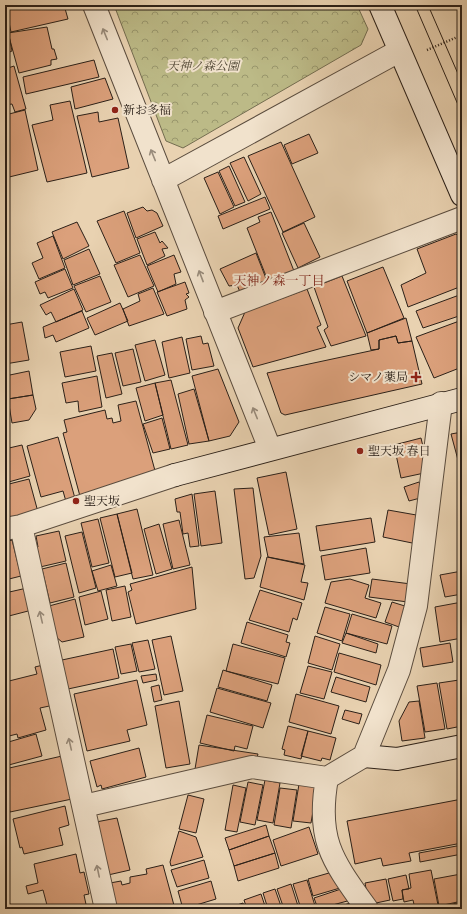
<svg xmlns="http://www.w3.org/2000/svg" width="467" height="914" font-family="'IM FELL French Canon','Noto Serif JP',serif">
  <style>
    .park { fill: url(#park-crowns); stroke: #746d50 }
    .building { fill: #dba07b; stroke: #2b2018 }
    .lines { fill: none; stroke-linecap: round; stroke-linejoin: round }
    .street-casing { stroke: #5a4c3e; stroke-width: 24 }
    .secondary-casing { stroke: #2b2018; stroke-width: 24 }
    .path { stroke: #2b2018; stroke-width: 2.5; stroke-dasharray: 1 2; stroke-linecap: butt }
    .street { stroke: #f1e2cc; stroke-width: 22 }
    .secondary { stroke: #f1e2cc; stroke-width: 22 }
    .tram { stroke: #2b2018; stroke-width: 1 }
    .oneway { stroke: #988b7b }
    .poi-dot { fill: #8f2418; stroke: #f1e2cc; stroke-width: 1.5 }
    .labels { text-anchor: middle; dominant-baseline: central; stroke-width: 4; stroke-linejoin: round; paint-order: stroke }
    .park-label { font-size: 12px; font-style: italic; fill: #4f4634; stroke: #f1e2cc }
    .poi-label { font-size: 12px; fill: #2b2018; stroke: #f1e2cc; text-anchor: start }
    .neighbourhood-label { font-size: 13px; fill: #7a1f14; stroke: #f1e2cc }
  </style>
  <defs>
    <pattern id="park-crowns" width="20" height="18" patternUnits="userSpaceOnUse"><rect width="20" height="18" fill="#bcba87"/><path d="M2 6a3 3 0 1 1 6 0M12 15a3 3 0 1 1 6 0" fill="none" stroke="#99976d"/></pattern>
  </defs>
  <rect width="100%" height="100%" fill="#e9d2b1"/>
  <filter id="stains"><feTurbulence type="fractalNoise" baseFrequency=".005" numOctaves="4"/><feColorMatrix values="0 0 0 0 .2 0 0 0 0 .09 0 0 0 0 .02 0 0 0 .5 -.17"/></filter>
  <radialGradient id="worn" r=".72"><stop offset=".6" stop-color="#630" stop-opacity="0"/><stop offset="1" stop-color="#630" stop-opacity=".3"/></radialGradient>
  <path class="park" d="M114 5H357L368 29 361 45 183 148 166 141Z"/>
  <path class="building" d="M19 5H64L68 19 11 32 6 8Z
    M47 27 52 49H54L57 59 51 60V65L19 73 8 33Z
    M8 30 12 51 5 54V31Z
    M94 60 99 77 26 94 23 77Z
    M14 66 26 109 15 112 12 104 5 105V69Z
    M105 78 113 99 75 109 71 87Z
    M70 101 87 173 47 182 32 125 53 120 50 105Z
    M25 110 38 170 5 178V115Z
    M98 112 99 122 118 118 129 168 92 177 77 116Z
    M309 134 318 153 292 164 284 145Z
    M281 142 315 217 283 232 248 156Z
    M244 157 261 194 248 201 230 163Z
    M229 166 245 202 235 206 219 171Z
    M218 172 234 207 220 214 204 178Z
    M265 197 270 209 223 229 218 216Z
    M143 207 147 211 152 210 157 213 163 226 136 238 127 213Z
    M124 211 140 253 116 263 97 221Z
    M271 212 294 271 268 281 247 228 260 222 258 217Z
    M77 222 89 246 63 259 52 232Z
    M304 223 320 257 298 268 282 233Z
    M155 232 160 243 162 241 168 248 162 249 165 256 147 265 137 239Z
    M456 234 462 239V286L408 307 401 285 426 273 417 249Z
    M53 236 65 268 39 279 32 263 43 258 37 243Z
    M89 249 100 274 73 285 64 260Z
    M256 253 267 281 240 292 237 285 229 286 220 269Z
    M140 255 154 286 128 297 114 265Z
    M174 255 181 272 174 274 176 284 158 292 147 266Z
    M383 267 404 318 367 333 347 281Z
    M65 269 73 288 48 298 45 292 40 294 35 282Z
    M100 276 111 302 86 312 74 286Z
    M342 276 366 336 331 346 324 330 328 327 314 287Z
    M185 282 189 293 186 294 189 297 185 300 187 309 167 316 157 292Z
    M153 288 164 314 129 326 123 309 140 301 138 294Z
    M74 289 83 310 56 322 51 312 46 315 40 305Z
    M307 289 321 325 317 327 326 347 253 367 238 328 245 312Z
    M462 294V315L423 328 416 311Z
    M120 303 128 321 95 335 87 318Z
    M82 311 89 328 56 342 53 335 45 338 43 327Z
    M406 318 412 341 398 343 396 336 379 340V349L371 350 367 333Z
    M462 320V367L434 378 416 337Z
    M22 322 29 360 5 364V325Z
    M201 336 203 344 208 343 214 366 192 370 186 339Z
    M396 336 398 343 412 341 422 384 285 415 281 413 267 373 379 349V340Z
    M182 337 190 373 169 378 162 342Z
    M155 340 165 375 145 381 135 345Z
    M91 346 96 371 65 377 60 352Z
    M133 349 141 382 123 386 115 353Z
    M112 353 122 394 106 398 97 356Z
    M218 369 239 422 230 436 209 441 192 376Z
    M29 371 33 395 8 399 5 376Z
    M97 376 102 407 79 412 78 401 66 403 62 383Z
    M171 380 188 445 171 449 155 383Z
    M155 383 163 415 145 421 136 388Z
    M194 389 209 441 189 444 178 394Z
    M33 395 36 409 29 420 12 423 8 399Z
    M136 401 157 478 81 500 63 433 67 432 64 420 105 410 107 419 112 418 113 423 121 421 118 405Z
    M5 405 8 420 5 421Z
    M162 418 170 449 153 453 143 424Z
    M462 432V459L458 460 451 434Z
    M58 437 76 502 67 505 63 491 41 497 27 446Z
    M421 438 429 472 401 478 394 445Z
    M22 445 30 476 5 483V451L9 450V448Z
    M286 472 297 529 269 535 257 478Z
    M29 479 38 512 10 519 5 500V485Z
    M419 482 424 497 409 501 404 487Z
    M253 488 261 556 254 578 245 579 234 489Z
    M215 491 222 543 201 546 194 494Z
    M462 493V506L459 494Z
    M192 494 199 546 190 547 188 533 183 534 180 512H177L175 499Z
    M137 509 153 575 133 579 117 514Z
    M388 510 422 516 417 544 383 537Z
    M117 514 132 573 115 577 100 518Z
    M371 518 375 542 320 551 316 526Z
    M98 519 109 563 92 567 81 523Z
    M179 520 190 565 173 569 163 524Z
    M159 524 172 569 156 574 144 529Z
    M59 531 66 561 40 567 36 548 38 547 36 536Z
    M82 532 96 588 79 593 65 536Z
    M299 533 304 564 268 557 264 537Z
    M12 540 21 576 5 580V542Z
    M366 548 370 573 325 580 321 556Z
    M267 557 305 565 301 582 308 583 304 600 260 587Z
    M66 563 74 597 50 603 42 569Z
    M111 565 117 586 98 591 92 571Z
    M192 567 196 609 136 624 128 592 132 590 130 584Z
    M462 571V594L445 597 440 575Z
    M350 579 369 585 365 598 381 603 376 618 325 603 331 582Z
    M372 579 411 584 408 602 369 597Z
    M125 586 131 617 112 621 106 590Z
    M27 588 32 610 5 617V593Z
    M260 590 302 603 297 620 293 618 289 632 249 620Z
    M101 591 108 619 85 625 79 597Z
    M75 599 84 637 62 642 56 637 49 606Z
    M392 602 408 607 402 628 385 622Z
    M462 602V638L440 642 435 607Z
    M325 607 350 614 342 641 317 633Z
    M352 614 392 626 387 644 346 633Z
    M247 622 288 635 286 642 290 643 286 657 241 643Z
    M346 633 378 644 376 653 342 643Z
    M171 636 183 691 164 695 152 640Z
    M315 636 340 644 332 670 308 663Z
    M148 640 155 669 139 672 132 643Z
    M450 643 453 662 423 667 420 648Z
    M131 644 137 671 121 674 115 647Z
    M233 644 285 658 278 684 226 671Z
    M113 649 119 678 68 689 62 660Z
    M339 653 381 665 376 685 334 672Z
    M43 665 54 705 40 708 46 730 18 738 17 734 5 737V682L37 674 35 667Z
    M308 666 332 672 324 699 300 693Z
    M223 670 272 685 267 701 218 687Z
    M156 674 157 680 143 683 141 676Z
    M336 677 370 687 366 702 331 692Z
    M137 680 147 725 127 730 130 741 87 751 74 694Z
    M459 680 462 698V726L447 729 439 683Z
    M437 683 445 729 425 732 417 686Z
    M159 685 162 700 154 702 151 687Z
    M217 688 271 703 263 728 210 712Z
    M296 694 339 706 331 734 289 722Z
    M179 701 190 764 166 768 155 706Z
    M419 701 425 738 402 741 399 721 409 702Z
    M345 710 362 714 359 724 342 719Z
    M207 715 253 726 247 749 235 746 234 751 200 743Z
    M288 726 308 731 301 759 284 755 285 750 282 749Z
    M308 731 336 738 330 760 322 758 321 761 301 756Z
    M36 734 42 756 5 766V743Z
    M199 745 258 754 255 764 219 771 195 769Z
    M139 748 146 777 102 789 101 785 97 787 90 761Z
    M62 756 72 799 10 812 5 790V769Z
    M265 780 280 783 273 823 257 820Z
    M248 782 263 785 255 825 240 822Z
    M299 784 317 787 311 823 293 821Z
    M233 785 246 788 237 832 225 830Z
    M280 788 297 790 291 828 274 825Z
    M188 795 204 799 196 833 179 829Z
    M462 799V843L409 853 411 861 383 866 381 858 355 864 347 821Z
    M65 806 69 825 59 828 63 845 24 854 22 847 20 848 13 819Z
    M117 818 130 870 108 875 96 822Z
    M266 825 269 836 229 850 225 838Z
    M309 827 318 854 281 866 273 840Z
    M179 831 196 837 203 857 171 866 170 862Z
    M269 836 275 853 234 866 229 850Z
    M462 845V854L420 862 419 853Z
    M275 853 279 868 238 881 234 866Z
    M76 854 80 873 84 872 89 894 84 895 87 909H48L43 890 28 894 26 886 38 883 34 864Z
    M204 860 209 878 177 887 171 870Z
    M163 865 175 909H117L110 883 121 881 122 885 130 883V877L147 874 146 869Z
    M431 870 438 905 415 909 413 900 404 902 402 890 411 888 409 874Z
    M336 871 340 888 313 896 308 879Z
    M461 874 462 901 439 906 434 879Z
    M406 875 409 889 402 890 403 899 393 901 388 879Z
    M386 879 390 900 376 903 367 894 365 883Z
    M307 880 316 909H301L293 884Z
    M211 881 216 899 183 909 178 891Z
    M291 884 299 909H284L277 889Z
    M347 887 351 900 318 909 314 898Z
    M275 889 282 909H268L263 893Z
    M5 892 10 904 5 906Z
    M261 894 266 909H247L244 900Z
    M357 901 359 909H331Z
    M462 902V909H428Z
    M243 903 245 909H225Z
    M203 905 204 909H192Z"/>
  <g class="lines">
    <defs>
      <path id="street" d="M94 5 270 449
        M163 180 399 51
        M215 312 462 218
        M21 526 106 909
        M5 529 21 526 175 475
        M84 806 252 767 327 778
        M367 909C332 860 316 840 327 778L364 756 399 670 416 606 441 403"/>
      <path id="secondary" d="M380 5 462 195
        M175 475 462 399
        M364 756 397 759 462 746"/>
    </defs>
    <use href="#street" class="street-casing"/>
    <use href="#secondary" class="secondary-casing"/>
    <path class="path" d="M427 50 462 35"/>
    <use href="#street" class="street"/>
    <use href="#secondary" class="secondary"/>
    <path class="tram" d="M415 5 462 114
      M428 5 462 83"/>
  </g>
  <defs><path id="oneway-shaft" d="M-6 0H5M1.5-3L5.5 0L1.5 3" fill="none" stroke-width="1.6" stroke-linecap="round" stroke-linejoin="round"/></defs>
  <g class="oneway">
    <use href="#oneway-shaft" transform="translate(105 34) rotate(-112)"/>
    <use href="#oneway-shaft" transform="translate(153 155) rotate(-112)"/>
    <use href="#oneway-shaft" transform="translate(201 276) rotate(-111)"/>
    <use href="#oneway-shaft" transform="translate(255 413) rotate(-112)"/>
    <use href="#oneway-shaft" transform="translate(41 617) rotate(-103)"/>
    <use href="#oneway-shaft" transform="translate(70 744) rotate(-103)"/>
    <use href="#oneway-shaft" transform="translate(98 871) rotate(-102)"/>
  </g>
  <g class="poi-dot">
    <circle cx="115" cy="110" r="4"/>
    <path d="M414 371h4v4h4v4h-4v4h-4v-4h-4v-4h4z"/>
    <circle cx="360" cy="451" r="4"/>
    <circle cx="76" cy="501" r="4"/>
  </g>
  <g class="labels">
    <g class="park-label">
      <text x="203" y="66">天神ノ森公園</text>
    </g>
    <g class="poi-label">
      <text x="123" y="110">新お多福</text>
      <text x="408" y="377" text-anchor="end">シマノ薬局</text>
      <text x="368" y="451">聖天坂 春日</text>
      <text x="84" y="501">聖天坂</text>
    </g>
    <g class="neighbourhood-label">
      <text x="279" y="280">天神ノ森一丁目</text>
    </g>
  </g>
  <rect width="467" height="914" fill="none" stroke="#e9d2b1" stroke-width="20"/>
  <rect x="6" y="6" width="455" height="902" fill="none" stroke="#2b2018" stroke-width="2"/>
  <rect x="10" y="10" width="447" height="894" fill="none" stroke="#2b2018"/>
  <rect width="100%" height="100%" filter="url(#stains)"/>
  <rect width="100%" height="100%" fill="url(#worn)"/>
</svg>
